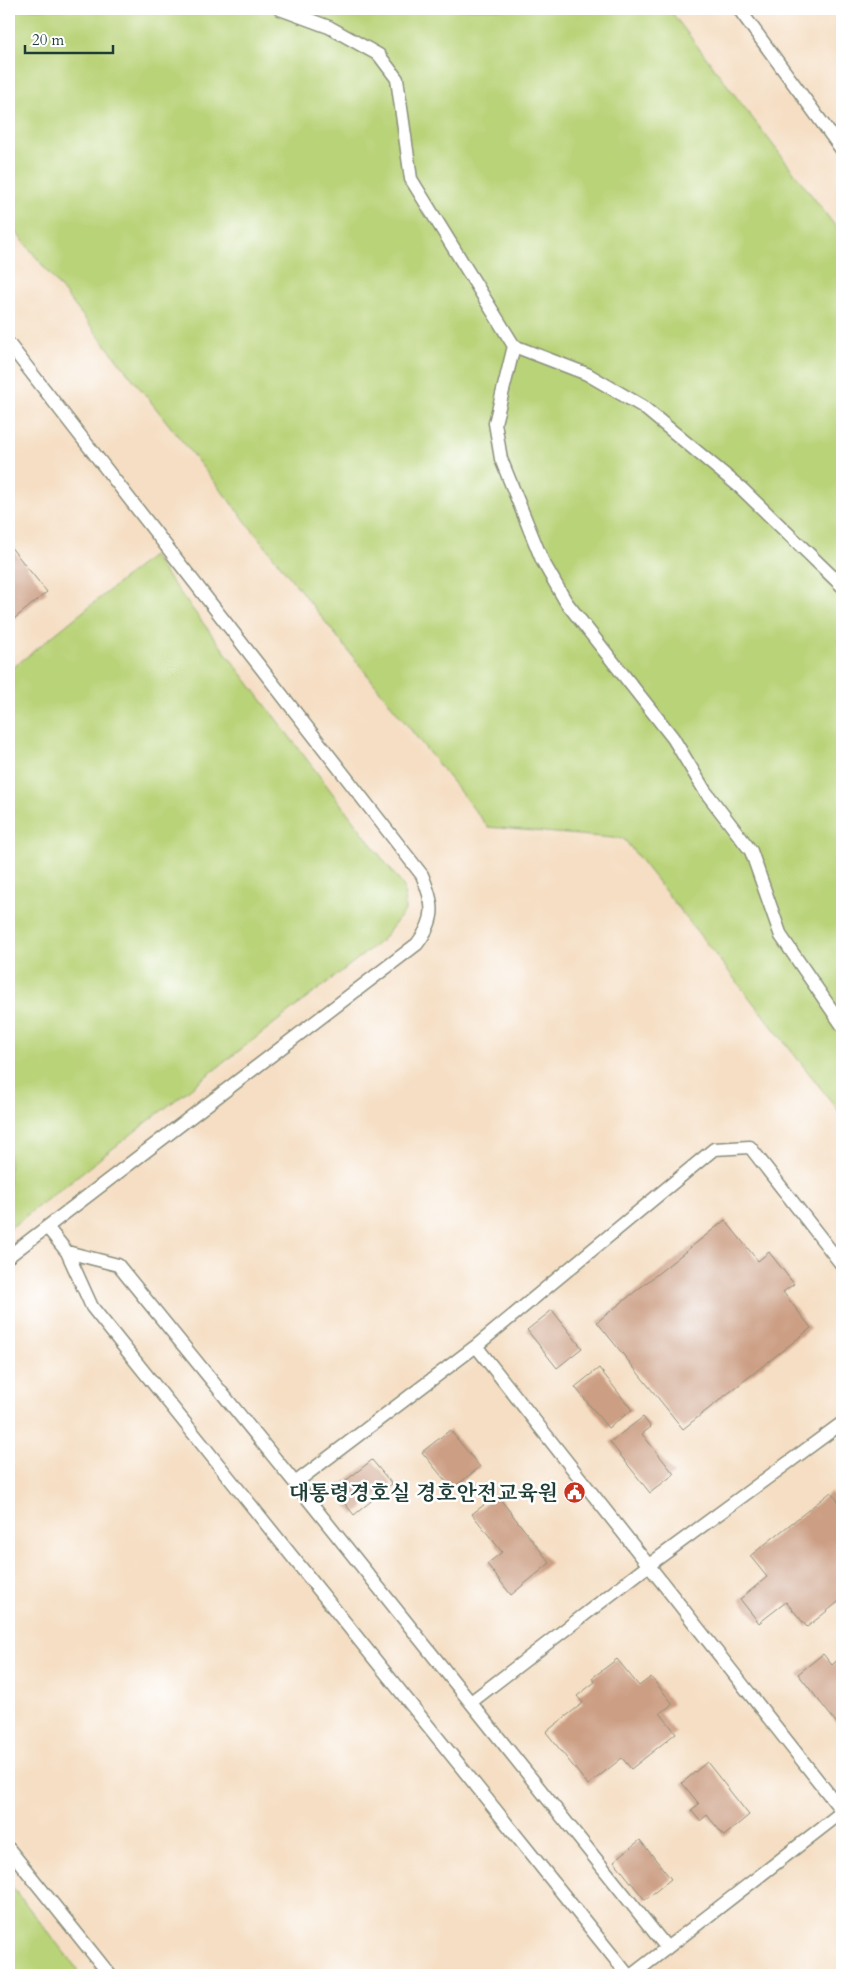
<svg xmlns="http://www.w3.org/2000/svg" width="851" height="1984" font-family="Cardo,'Noto Serif KR',serif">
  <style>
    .green { fill: #b9d378; stroke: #6c8856 }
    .building { fill: #cc9f84 }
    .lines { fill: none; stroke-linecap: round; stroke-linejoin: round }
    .service-casing { stroke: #8a8e7c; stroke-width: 15 }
    .service { stroke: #fff; stroke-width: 12 }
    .labels { text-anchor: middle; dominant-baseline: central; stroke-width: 5; stroke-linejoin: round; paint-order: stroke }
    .poi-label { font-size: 21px; font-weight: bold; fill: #1f3d34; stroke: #fff; text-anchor: end }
  </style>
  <rect width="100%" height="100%" fill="#fff"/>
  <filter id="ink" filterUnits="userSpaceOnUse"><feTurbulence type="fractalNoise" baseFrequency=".02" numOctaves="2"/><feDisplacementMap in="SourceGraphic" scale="10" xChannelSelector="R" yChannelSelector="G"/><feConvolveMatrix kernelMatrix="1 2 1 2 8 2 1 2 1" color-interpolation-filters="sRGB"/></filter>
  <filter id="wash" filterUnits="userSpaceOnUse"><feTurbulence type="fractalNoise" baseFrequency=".0096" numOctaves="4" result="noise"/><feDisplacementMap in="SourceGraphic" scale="20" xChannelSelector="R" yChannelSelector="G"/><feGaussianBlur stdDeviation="1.12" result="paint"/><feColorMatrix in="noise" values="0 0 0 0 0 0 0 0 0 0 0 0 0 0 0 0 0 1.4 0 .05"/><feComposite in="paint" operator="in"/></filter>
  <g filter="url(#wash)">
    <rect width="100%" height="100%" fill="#f5dec3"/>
    <path class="green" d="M9 9H669L842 235V1115L624 839 488 827 9 223Z
      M152 556 404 887 405 911 382 940 9 1229V671Z
      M9 1883 82 1975H9Z"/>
    <g id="blocks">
      <path class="building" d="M9 545 47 592 9 623Z
        M725 1220 758 1261 769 1252 794 1284 783 1292 811 1328 683 1429 597 1322Z
        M552 1310 582 1348 557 1368 527 1330Z
        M599 1368 632 1410 608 1428 575 1387Z
        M643 1417 651 1427 642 1434 674 1474 650 1493 610 1442Z
        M450 1430 480 1467 452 1489 422 1452Z
        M372 1460 392 1484 354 1515 334 1490Z
        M831 1492 842 1506V1599L807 1627 786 1602 759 1623 740 1599 767 1577 750 1556Z
        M497 1495 550 1563 511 1595 487 1564 502 1552 472 1514Z
        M823 1654 832 1665 841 1657 842 1659V1730L798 1674Z
        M617 1659 639 1686 651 1677 673 1704 660 1713 676 1733 631 1769 622 1758 588 1785 546 1732 583 1703 577 1696 595 1682 592 1678Z
        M707 1762 749 1815 724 1836 707 1815 700 1821 691 1810 699 1804 682 1783Z
        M640 1840 671 1879 645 1900 614 1861Z"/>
    </g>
  </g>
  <g filter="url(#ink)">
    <use href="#blocks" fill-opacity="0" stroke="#8a8e7c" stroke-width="1"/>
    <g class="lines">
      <defs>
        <path id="service" d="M280 9 329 27 379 55 397 79 411 179 514 346 587 374 642 406 741 488 842 586
          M739 9 842 150
          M9 344 422 875C434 904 437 918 417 944L9 1256
          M514 346 495 423 501 459 542 560 566 602 673 738 705 791 751 851 781 936 842 1025
          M47 1227 67 1252 92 1307 628 1975
          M67 1252 118 1265 295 1483 667 1948
          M476 1346 842 1811
          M295 1483 476 1346 714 1149 750 1147 842 1265
          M471 1702 649 1565 842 1423
          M9 1849 110 1975
          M632 1975 842 1812"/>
      </defs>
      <use href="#service" class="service-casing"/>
      <use href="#service" class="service"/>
    </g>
  </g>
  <defs>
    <symbol id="civic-disc" viewBox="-11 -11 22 22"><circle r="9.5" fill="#c8321e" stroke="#fff"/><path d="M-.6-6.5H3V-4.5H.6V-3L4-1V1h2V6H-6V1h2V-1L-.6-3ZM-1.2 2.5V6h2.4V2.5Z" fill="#fff"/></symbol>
  </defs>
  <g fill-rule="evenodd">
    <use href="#civic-disc" x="562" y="1480" width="25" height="25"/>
  </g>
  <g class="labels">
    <g class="poi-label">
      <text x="558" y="1493">대통령경호실 경호안전교육원</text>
    </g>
  </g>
  <rect width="851" height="1984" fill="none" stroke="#fff" stroke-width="30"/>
  <path d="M25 45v8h88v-8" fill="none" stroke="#1f3d34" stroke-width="2.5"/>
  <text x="32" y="45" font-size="15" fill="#1f3d34" stroke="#ffffff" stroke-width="4" paint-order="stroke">20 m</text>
</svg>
